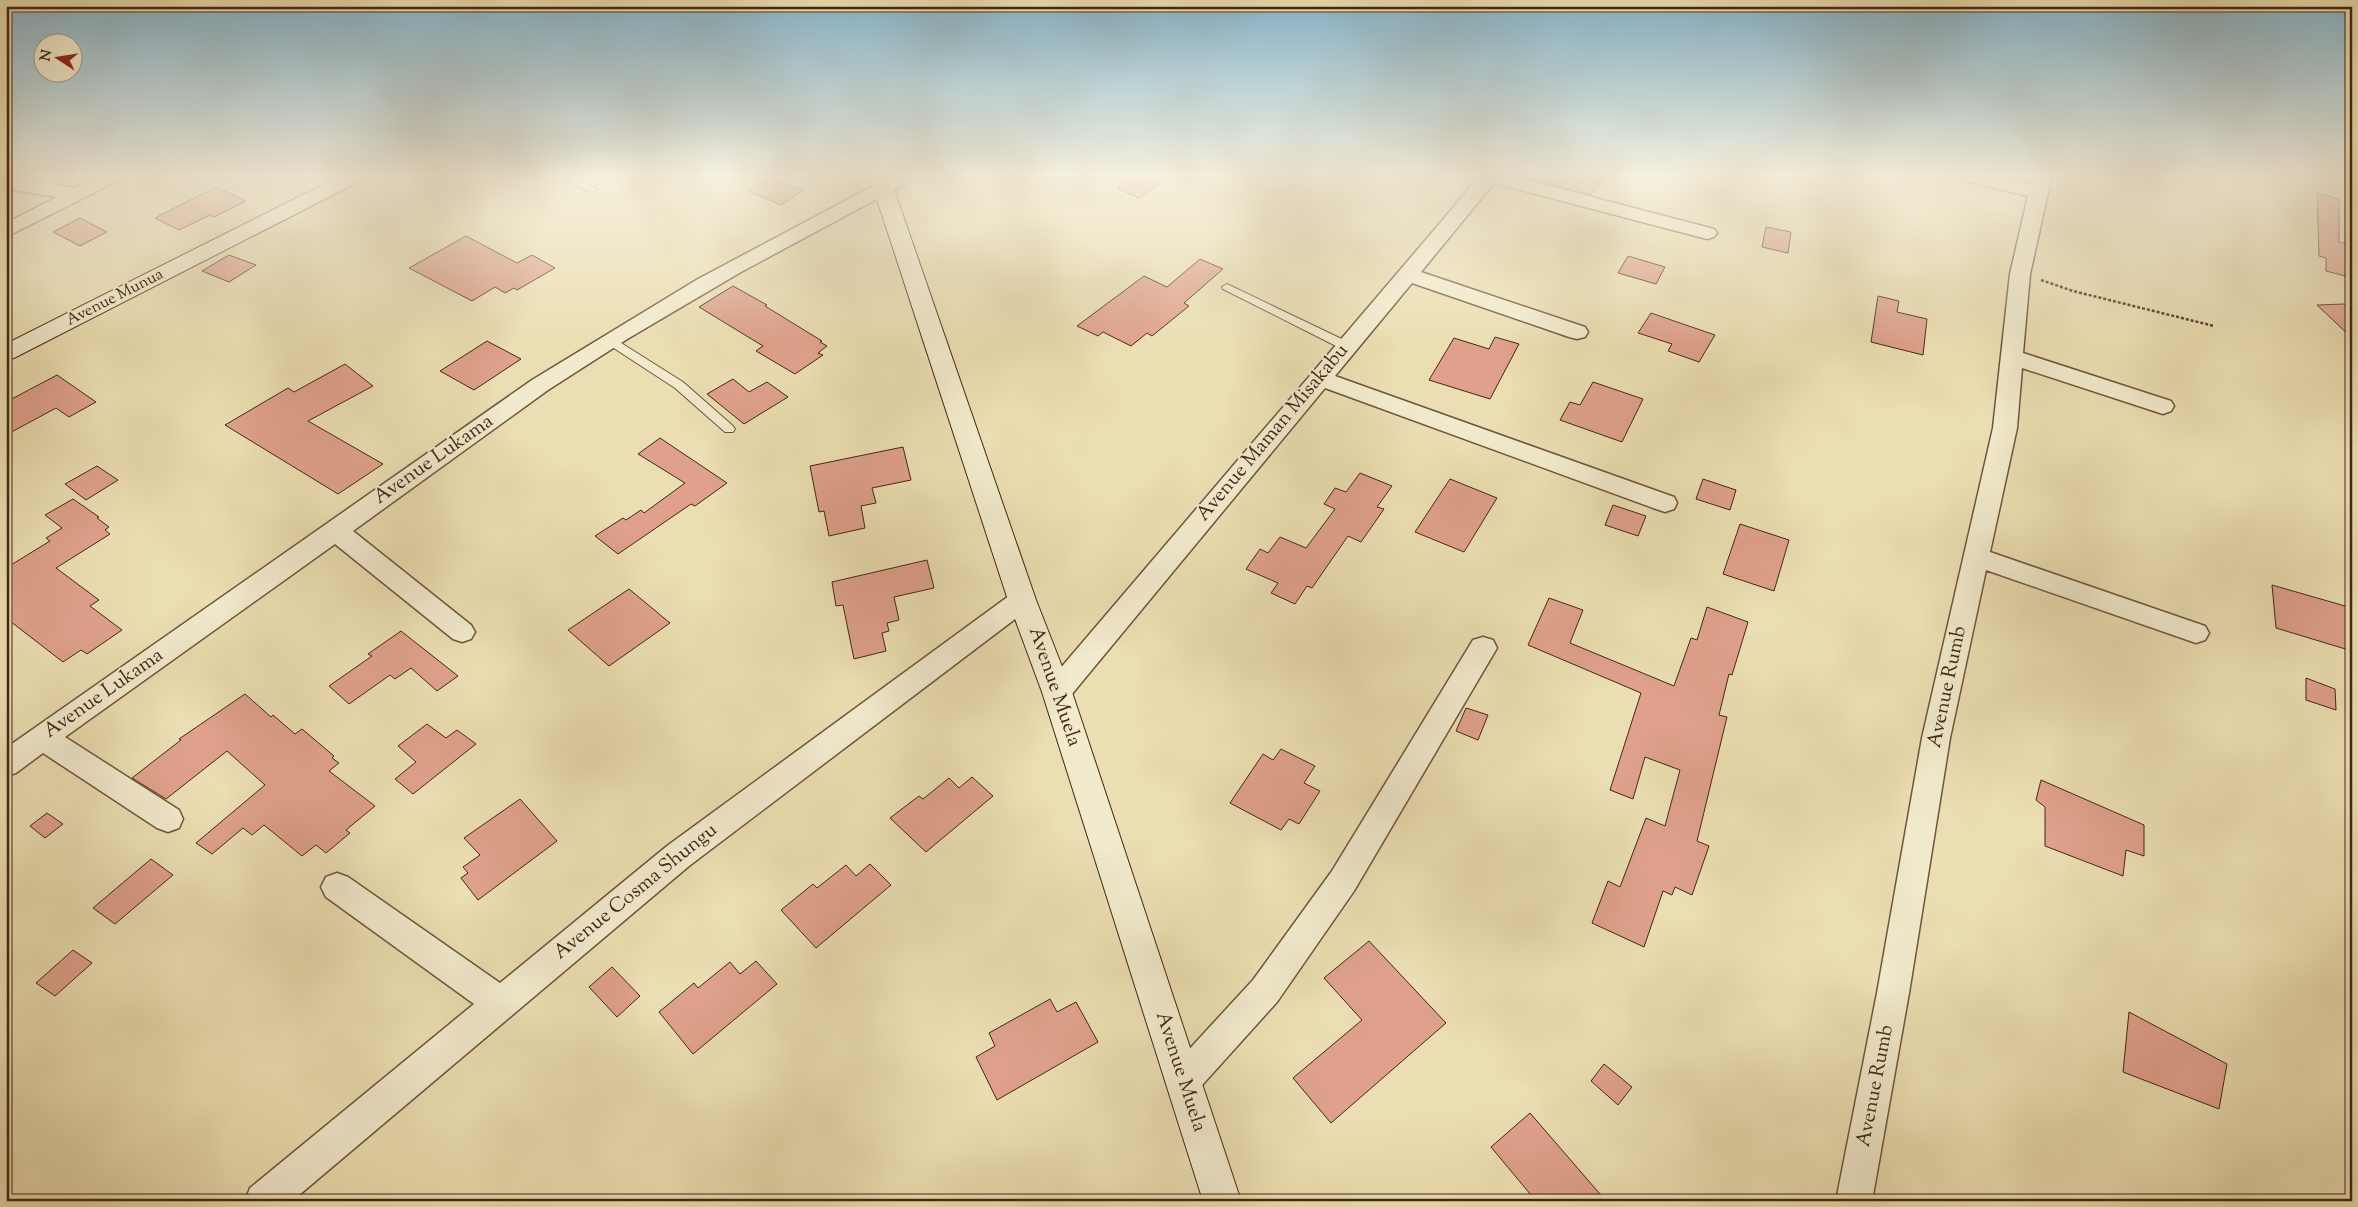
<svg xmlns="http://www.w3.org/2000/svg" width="2358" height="1207" font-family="'Sorts Mill Goudy',serif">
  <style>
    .building { fill: #dfa18c; stroke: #432714 }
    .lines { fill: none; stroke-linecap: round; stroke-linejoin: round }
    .lane-casing { stroke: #6d553c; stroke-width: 2 }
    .street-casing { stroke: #6d553c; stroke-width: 3 }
    .secondary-casing { stroke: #432714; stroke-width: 2 }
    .path { stroke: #432714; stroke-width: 2.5; stroke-dasharray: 3 2; stroke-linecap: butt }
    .lane { fill: #f2eacd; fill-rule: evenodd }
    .street { fill: #f2eacd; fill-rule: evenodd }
    .secondary { fill: #f2eacd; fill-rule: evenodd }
    .labels { text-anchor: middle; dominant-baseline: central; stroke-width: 4; stroke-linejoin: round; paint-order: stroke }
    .far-street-label { font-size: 16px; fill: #432714; stroke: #f2eacd }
    .street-label { font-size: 20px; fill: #432714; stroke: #f2eacd }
  </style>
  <rect width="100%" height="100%" fill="#ebdeb2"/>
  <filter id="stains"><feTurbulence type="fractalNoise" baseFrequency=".004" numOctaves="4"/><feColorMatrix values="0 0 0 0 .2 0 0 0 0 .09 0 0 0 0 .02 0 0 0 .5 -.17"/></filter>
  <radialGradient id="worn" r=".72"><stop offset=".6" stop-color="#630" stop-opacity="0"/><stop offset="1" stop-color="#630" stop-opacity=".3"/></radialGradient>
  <path class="building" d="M1137 175H1173L1139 198 1117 188Z
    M1525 175H1605L1591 195 1525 178Z
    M770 177 803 190 781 205 748 191Z
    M216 187 246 201 214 217 210 215 179 230 155 218Z
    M2317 193 2339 199V242L2352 245V267H2348L2349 277 2326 271V258L2319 256Z
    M80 218 107 232 80 246 53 232Z
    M1766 227 1791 232 1788 253 1762 247Z
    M466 236 517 263 532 255 555 268 517 290 514 288 505 293 495 287 472 301 409 268Z
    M229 255 256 265 229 282 202 271Z
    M1628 256 1665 267 1656 284 1618 273Z
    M1200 259 1223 269 1184 303 1189 306 1152 336 1147 333 1131 346 1103 332 1098 336 1077 326 1144 276 1167 287Z
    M733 286 767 305 765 306 822 341 820 342 827 346 818 353 823 355 795 374 756 351 763 346 699 307Z
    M1878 296 1899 301 1897 312 1927 319 1923 355 1871 342Z
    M2345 304 2352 311V338L2317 305Z
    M1651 313 1715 335 1699 362 1668 351 1672 344 1638 333Z
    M1495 337 1519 344 1490 399 1429 380 1454 338 1489 349Z
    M487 341 521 359 474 390 440 371Z
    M345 364 373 386 308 421 383 464 338 494 225 425 288 388 294 392Z
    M57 375 96 402 69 417 56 408 6 435V402Z
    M733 379 749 392 767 382 788 397 744 424 707 394Z
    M1593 382 1643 399 1622 442 1560 420 1570 402 1580 405Z
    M660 438 727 483 695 506 691 504 618 554 595 536 623 518 626 520 641 510 644 513 685 483 638 454Z
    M903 447 911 480 872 488 876 503 861 506 865 528 829 536 824 511 819 512 810 466Z
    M97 466 118 480 86 500 65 484Z
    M1360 473 1392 486 1377 507 1384 509 1361 542 1348 536 1312 588 1307 586 1295 604 1271 593 1278 583 1246 569 1260 549 1268 553 1280 537 1306 548 1335 509 1324 504 1335 488 1346 492Z
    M1450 479 1497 498 1464 552 1415 532Z
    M1703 479 1736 490 1730 510 1696 499Z
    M73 499 99 517 97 518 109 527 105 530 110 534 56 568 99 600 90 606 122 630 87 654 81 650 63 662 6 618V568L50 541 46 538 62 528 45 515Z
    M1613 505 1646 516 1638 536 1605 525Z
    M1740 524 1789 540 1774 591 1723 574Z
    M927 560 934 588 894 597 899 620 887 623 889 631 882 633 886 651 854 659 843 605 836 606 832 582Z
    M2272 585 2352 608V651L2276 628Z
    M629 589 670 623 609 666 568 630Z
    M1549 598 1583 610 1570 643 1674 686 1691 638 1697 640 1707 607 1748 622 1732 675 1729 674 1719 715 1727 717 1697 841 1709 846 1692 895 1675 887 1672 895 1663 891 1644 947 1592 923 1608 881 1620 887 1646 818 1665 826 1680 770 1645 757 1633 799 1610 790 1641 693 1528 645Z
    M401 631 458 676 437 691 411 668 395 679 390 675 349 704 329 686 372 656 368 654Z
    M2306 678 2335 689 2336 710 2306 700Z
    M245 694 271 717 273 715 295 734 302 729 334 756 332 758 339 763 329 771 375 806 346 830 350 833 326 853 316 845 302 856 264 825 252 835 243 828 212 854 196 843 265 785 227 751 166 799 132 778 181 740 179 739Z
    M1466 708 1488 715 1478 740 1456 731Z
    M427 724 446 738 457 730 476 744 413 794 395 779 416 762 398 746Z
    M1281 749 1315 766 1304 783 1320 791 1299 824 1289 819 1281 830 1230 803 1263 754 1273 760Z
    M972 777 993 796 926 852 890 818 919 796 923 799 949 778 959 788Z
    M2041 780 2144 825V856L2126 850 2123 876 2045 846V807L2036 800Z
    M520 799 557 841 478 900 461 878 468 873 463 867 480 855 464 838Z
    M47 813 63 824 45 838 30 826Z
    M151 859 173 875 115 924 93 908Z
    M870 864 891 885 816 948 781 910 813 884 817 888 846 865 856 876Z
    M1369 941 1446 1023 1331 1123 1293 1078 1362 1020 1324 978Z
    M73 950 92 963 55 996 36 983Z
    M756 961 777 984 693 1054 659 1012 694 983 698 988 730 962 740 974Z
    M612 967 640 996 617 1017 589 987Z
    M1050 999 1057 1012 1076 1002 1098 1042 997 1100 976 1057 995 1046 989 1033Z
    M2129 1012 2227 1064 2219 1109 2123 1072Z
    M1604 1064 1632 1087 1618 1105 1591 1081Z
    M1530 1113 1606 1201H1536L1491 1147Z"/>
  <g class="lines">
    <defs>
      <path id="lane" d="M465 175H478L469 180 465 179Z
        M558 175H571L597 189 592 192 588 191Z
        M1227 284 1350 343 1352 346 1346 350 1342 349 1223 289 1222 287Z
        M610 336 683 382 733 426 735 429 733 432H725L675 388 606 343 604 340Z"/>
      <path id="street" d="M100 175H123L121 179 6 237V223L57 197 6 189V177L75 188Z
        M894 175H916L914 179 741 272 629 338 548 390 353 531 471 625 475 632 471 639 462 642 453 639 335 544 65 737 179 810 183 819 179 828 168 832 157 828 43 753 16 773 6 776V748L532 380 698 279Z
        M1481 175H1508L1714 229 1717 233 1714 237 1707 239 1494 183 1421 272 1585 327 1588 332 1585 337 1577 339 1569 337 1412 283 1335 376 1674 497 1677 503 1674 509 1665 512 1656 509 1325 388 1067 700 1057 703 1047 700 1043 692 1047 684Z
        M1955 175H1988L2031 185 2034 175H2052L2030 274 2023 353 2171 401 2174 406 2171 411 2163 414 2022 368 2017 428 1990 552 2205 626 2209 633 2205 640 2196 643 1986 570 1950 738 1909 993 1872 1201H1836L1877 993 1922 738 1993 428 2010 274 2028 196 1957 179Z
        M1022 590 1031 593 1035 600 1031 607 689 866 292 1201H245L250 1188 474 1004 326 897 321 887 326 877 337 873 348 877 500 983 667 846 1013 593Z
        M1483 637 1493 640 1497 648 1354 891 1277 1002 1195 1093 1183 1098 1171 1093 1166 1081 1171 1069 1253 980 1332 871 1473 640Z"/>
      <path id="secondary" d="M342 175H367L364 179 14 358 6 360V344Z
        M869 175H889L1036 600 1072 692 1241 1201H1203L1042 692 1008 600Z"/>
    </defs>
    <use href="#lane" class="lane-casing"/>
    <use href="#street" class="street-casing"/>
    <use href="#secondary" class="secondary-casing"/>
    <path class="path" d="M2041 280 2073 291 2214 326"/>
    <use href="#lane" class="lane"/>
    <use href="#street" class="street"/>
    <use href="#secondary" class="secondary"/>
  </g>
  <linearGradient id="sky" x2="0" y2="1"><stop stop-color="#88b7cf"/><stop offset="0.51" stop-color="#f6f0dc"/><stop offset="1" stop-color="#f6f0dc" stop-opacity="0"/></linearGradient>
  <rect width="2358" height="344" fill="url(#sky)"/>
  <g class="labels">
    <g class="far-street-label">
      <text transform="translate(115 298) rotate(-27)">Avenue Munua</text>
    </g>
    <g class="street-label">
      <text transform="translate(1273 433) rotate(-50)">Avenue Maman Misakabu</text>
      <text transform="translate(434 460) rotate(-35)">Avenue Lukama</text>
      <text transform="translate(1054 687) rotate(71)">Avenue Muela</text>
      <text transform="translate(1948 687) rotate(-78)">Avenue Rumb</text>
      <text transform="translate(104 694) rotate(-35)">Avenue Lukama</text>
      <text transform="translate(636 892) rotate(-39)">Avenue Cosma Shungu</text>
      <text transform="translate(1180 1072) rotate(72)">Avenue Muela</text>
      <text transform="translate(1876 1086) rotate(-79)">Avenue Rumb</text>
    </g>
  </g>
  <rect width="2358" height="1207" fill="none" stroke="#ebdeb2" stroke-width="25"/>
  <rect x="8" y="8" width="2343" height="1192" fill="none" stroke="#432714" stroke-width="2.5"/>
  <rect x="12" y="12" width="2333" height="1182" fill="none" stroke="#432714"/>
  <g transform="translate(58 58) rotate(282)"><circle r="24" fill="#f2eacd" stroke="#ac9c83"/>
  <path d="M0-4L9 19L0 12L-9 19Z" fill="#8f2418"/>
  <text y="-8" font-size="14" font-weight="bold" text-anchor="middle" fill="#432714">N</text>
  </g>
  <rect width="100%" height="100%" filter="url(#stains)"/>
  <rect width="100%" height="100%" fill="url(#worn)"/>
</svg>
